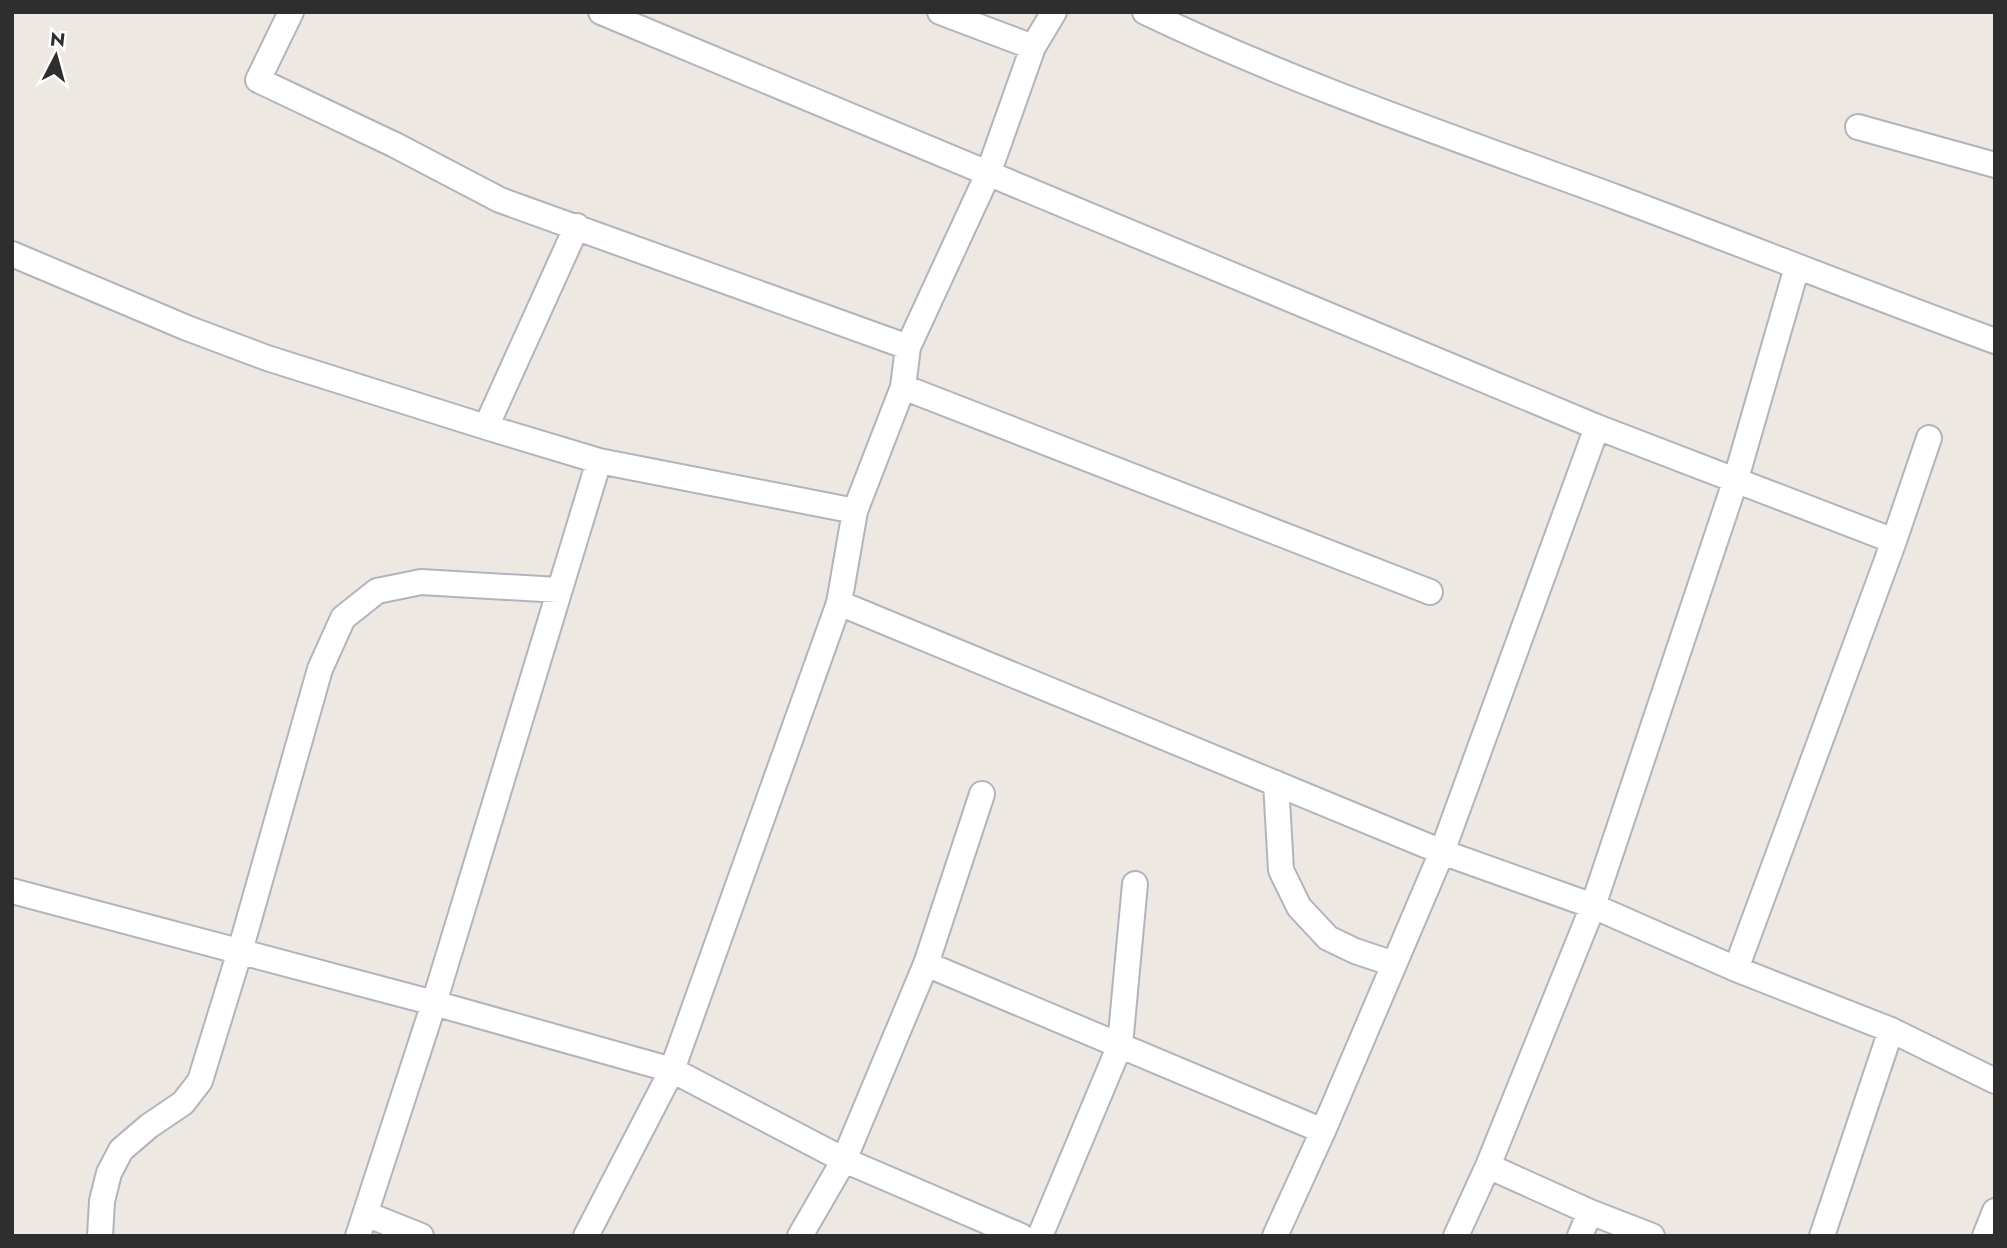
<svg xmlns="http://www.w3.org/2000/svg" width="2007" height="1248" font-family="Jost,sans-serif">
  <style>
    .lines { fill: none; stroke-linecap: round; stroke-linejoin: round }
    .minor-casing { stroke: #b2b3bc; stroke-width: 28 }
    .minor { stroke: #fff; stroke-width: 24 }
  </style>
  <rect width="100%" height="100%" fill="#ede9e2"/>
  <g class="lines">
    <defs>
      <path id="minor" d="M291 12 258 80 395 145 500 200 908 347
        M601 12 1597 427 1894 541
        M940 12 1033 47
        M1145 12C1297 85 1461 140 1618 198 1744 245 1869 295 1995 341
        M1858 127 1995 165
        M12 254 187 328 267 358 486 427 599 461 855 511
        M903 387 1430 592
        M486 427 577 226
        M839 603 1442 852 1593 906 1736 969 1891 1030 1995 1081
        M1276 783 1281 870 1299 907 1328 938 1355 951 1394 964
        M12 891 434 1003 672 1070 844 1160 1021 1236
        M926 964 1323 1131
        M1736 969 1894 541 1929 438
        M1488 1166 1590 1212 1652 1236
        M366 1214 421 1236
        M100 1236 102 1201 109 1173 121 1150 149 1126 183 1103 200 1081 240 951 320 669 343 618 377 591 421 582 559 590
        M358 1236 434 1003 599 461
        M586 1236 672 1070 839 603 855 511 903 387 908 347 988 174 1033 47 1054 12
        M800 1236 844 1160 926 964 982 794
        M1040 1236 1120 1045 1135 884
        M1275 1236 1323 1131 1442 852 1597 427
        M1456 1236 1488 1166 1593 906 1735 482 1797 267
        M1580 1236 1590 1212
        M1822 1236 1891 1030
        M1985 1236 1995 1211"/>
    </defs>
    <use href="#minor" class="minor-casing"/>
    <use href="#minor" class="minor"/>
  </g>
  <rect width="2007" height="1248" fill="none" stroke="#2e2e2e" stroke-width="28"/>
  <g transform="translate(56 56) rotate(6)" stroke="#ffffff" stroke-width="5" paint-order="stroke">
  <path d="M0-5L12 26L0 18L-12 26Z" fill="#2e2e2e"/>
  <text y="-10" font-size="19" font-weight="bold" text-anchor="middle" fill="#2e2e2e">N</text>
  </g>
</svg>
